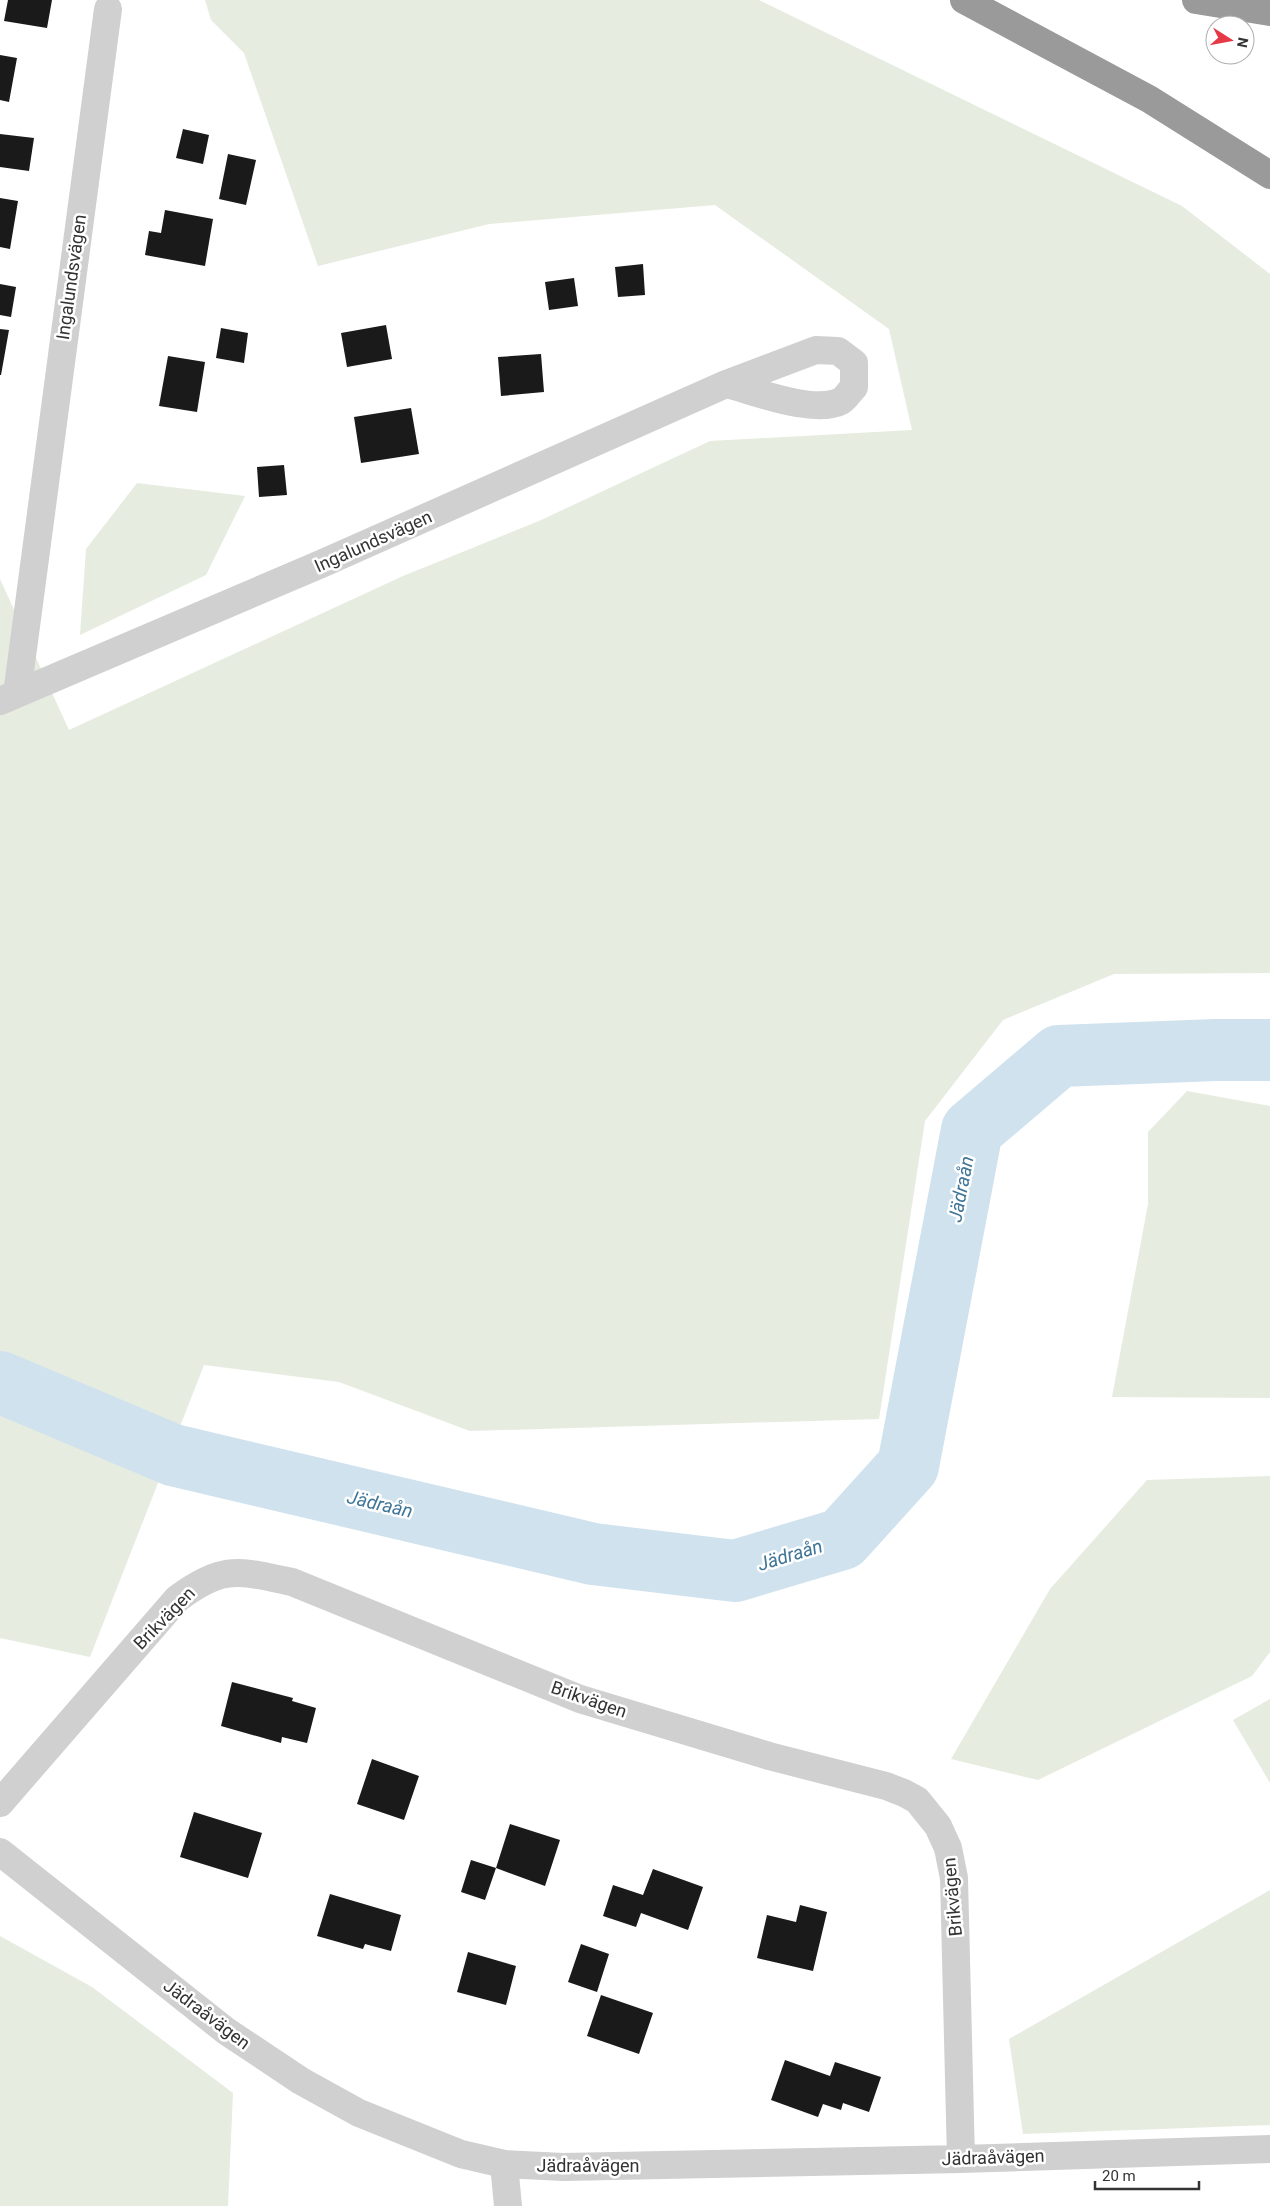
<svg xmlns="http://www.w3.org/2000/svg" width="1270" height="2206" font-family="Roboto,sans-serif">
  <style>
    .green { fill: #e6ecdf }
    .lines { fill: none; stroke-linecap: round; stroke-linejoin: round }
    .river { stroke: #cfe2ee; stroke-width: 62 }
    .building { fill: #1a1a1a }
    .street { stroke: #d0d0d0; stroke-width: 28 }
    .highway { stroke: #9a9a9a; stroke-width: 28 }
    .labels { text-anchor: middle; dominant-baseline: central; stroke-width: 5; stroke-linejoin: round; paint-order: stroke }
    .street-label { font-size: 18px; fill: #333; stroke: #fff }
    .water-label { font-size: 19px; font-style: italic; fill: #3f7597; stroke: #fff }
  </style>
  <rect width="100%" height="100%" fill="#fff"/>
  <path class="green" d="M205 0H759L1182 206 1270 274V973L1114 974 1003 1020 925 1121 879 1419 470 1431 339 1382 204 1365 90 1657 0 1638V579L69 730 403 576 539 521 710 441 912 430 889 329 715 205 489 224 318 266 244 53 211 20Z
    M137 483 245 496 206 575 80 635 86 549Z
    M1187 1091 1270 1106V1398L1112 1397 1148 1204V1132Z
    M1270 1476V1652L1252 1676 1038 1780 951 1759 1050 1589 1147 1480Z
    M1270 1699V1783L1233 1720Z
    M1270 1890V2125L1023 2134 1009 2039Z
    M0 1936 92 1987 233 2093 228 2206H0Z"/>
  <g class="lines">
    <path class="river" d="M0 1382 173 1455 593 1554 735 1571 842 1539 908 1466 972 1130 1059 1056 1216 1050H1270"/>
  </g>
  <path class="building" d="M8 0H52L47 28 4 21Z
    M0 55 17 58 9 102 0 100Z
    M183 129 209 135 203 164 176 158Z
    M0 134 34 138 29 171 0 167Z
    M228 154 256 160 246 205 219 199Z
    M0 198 18 201 10 249 0 247Z
    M165 210 213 219 205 266 145 255 149 231 161 233Z
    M643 264 645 295 618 297 615 267Z
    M574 278 578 306 549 310 545 282Z
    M0 284 16 287 11 317 0 315Z
    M386 325 392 359 347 367 341 333Z
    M221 328 248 333 244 363 216 358Z
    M0 329 9 330 1 375H0Z
    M541 354 544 392 501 396 498 357Z
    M168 356 205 362 197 412 159 406Z
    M411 408 419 454 361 463 354 417Z
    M284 465 287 495 259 497 257 467Z
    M232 1682 293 1698 292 1701 316 1708 307 1743 282 1737 281 1743 221 1726Z
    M372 1759 419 1776 404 1820 357 1804Z
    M194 1812 262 1833 248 1878 180 1857Z
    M510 1824 560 1840 545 1886 496 1868 485 1900 461 1892 471 1860 496 1868Z
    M653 1869 703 1887 688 1930 641 1913 636 1927 603 1916 613 1885 643 1895Z
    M330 1894 401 1915 391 1951 365 1944 363 1949 317 1936Z
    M800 1905 827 1912 813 1971 757 1958 767 1915 796 1922Z
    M581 1944 609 1954 597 1992 568 1982Z
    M468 1952 516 1966 506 2005 457 1992Z
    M601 1995 653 2013 639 2054 587 2036Z
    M785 2060 830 2076 835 2062 881 2077 869 2112 843 2103 841 2110 823 2104 818 2117 771 2100Z"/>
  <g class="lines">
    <path class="street" d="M17 694 108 9
      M0 701 321 564 726 384 816 350 838 351 854 363V387C850 391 846 398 841 401 814 415 755 391 726 384
      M0 1803 177 1599C223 1564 239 1571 292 1582L580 1699 769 1756 886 1786 904 1793 917 1800 938 1826 948 1848 954 1878 961 2159
      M0 1852 226 2031 301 2081 359 2113 461 2154 504 2164 563 2167 961 2159 1270 2149
      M504 2164 508 2206"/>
    <path class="highway" d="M964 0 1149 99 1270 175
      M1196 0 1270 12"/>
  </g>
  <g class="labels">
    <g class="street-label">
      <text transform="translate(71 277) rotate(-82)">Ingalundsvägen</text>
      <text transform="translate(373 541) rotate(-24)">Ingalundsvägen</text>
      <text transform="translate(164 1618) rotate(-46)">Brikvägen</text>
      <text transform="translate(589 1699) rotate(19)">Brikvägen</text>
      <text transform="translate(952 1897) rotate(-95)">Brikvägen</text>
      <text transform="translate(207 2014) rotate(37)">Jädraåvägen</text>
      <text transform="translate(993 2157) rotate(-2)">Jädraåvägen</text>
      <text x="588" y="2165">Jädraåvägen</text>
    </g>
    <g class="water-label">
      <text transform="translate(961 1189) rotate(-79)">Jädraån</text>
      <text transform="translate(380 1504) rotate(13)">Jädraån</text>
      <text transform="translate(790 1555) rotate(-17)">Jädraån</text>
    </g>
  </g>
  <g transform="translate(1230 40) rotate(101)"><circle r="24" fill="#ffffff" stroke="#adadad"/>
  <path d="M0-4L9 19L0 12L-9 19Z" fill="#e63946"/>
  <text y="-8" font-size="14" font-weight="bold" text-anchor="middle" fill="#333333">N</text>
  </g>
  <path d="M1095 2181v8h104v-8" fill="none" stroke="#333333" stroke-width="2.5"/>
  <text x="1102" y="2181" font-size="15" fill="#333333" stroke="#ffffff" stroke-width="4" paint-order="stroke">20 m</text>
</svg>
